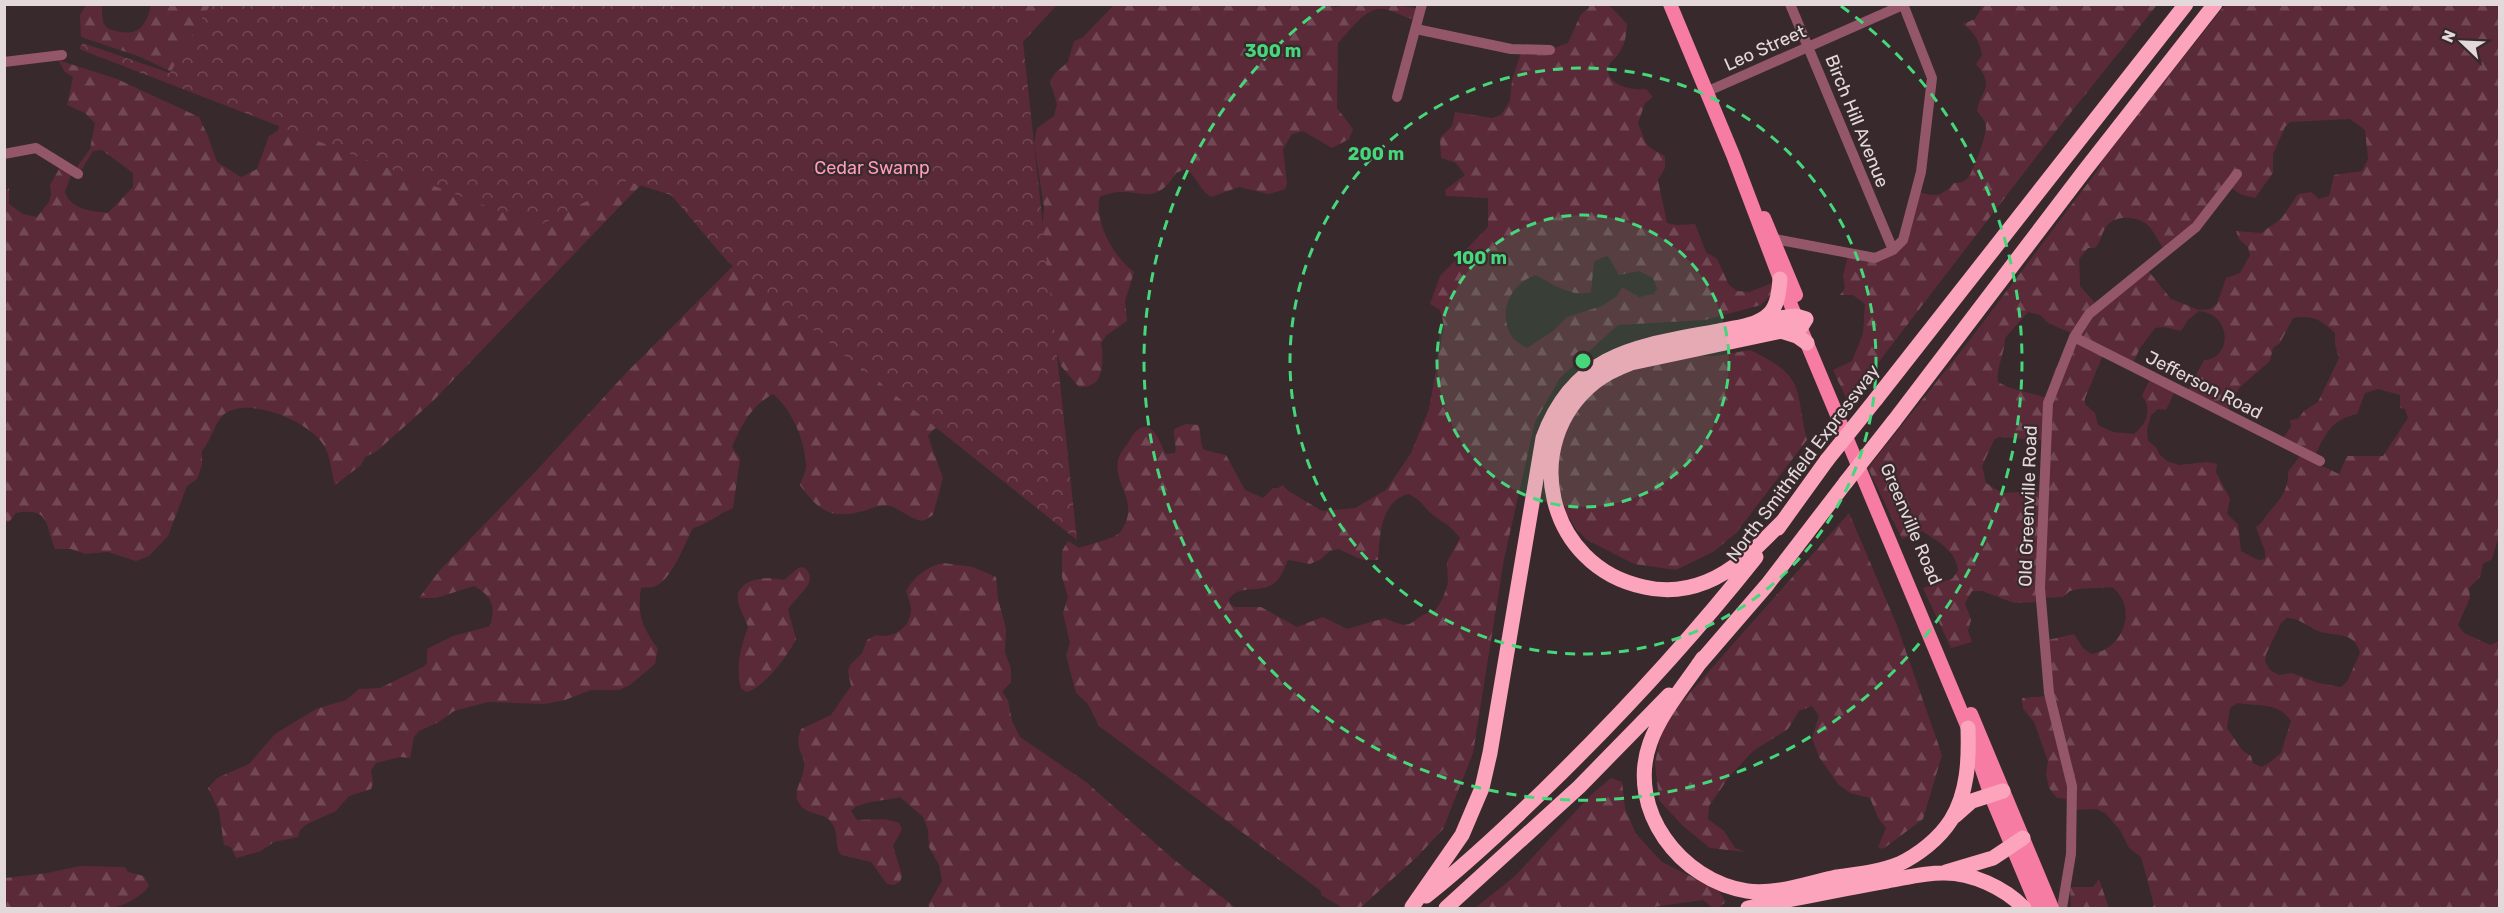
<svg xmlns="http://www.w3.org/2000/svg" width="2504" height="913" font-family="Rubik,sans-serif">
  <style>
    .forest { fill: url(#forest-firs); fill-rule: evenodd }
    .park { fill: url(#park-crowns) }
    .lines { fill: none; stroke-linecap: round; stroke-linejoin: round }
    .minor { stroke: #935769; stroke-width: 10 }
    .major { stroke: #f67ca3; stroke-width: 14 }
    .highway { stroke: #fda4bd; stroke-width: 15 }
    .highway-bridge { stroke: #fda4bd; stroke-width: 15 }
    .ring { fill: none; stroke: #45d77a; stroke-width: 3; stroke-dasharray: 10 8 }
    .labels { text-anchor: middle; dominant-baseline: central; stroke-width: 4.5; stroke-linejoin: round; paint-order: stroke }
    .street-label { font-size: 18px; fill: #e3d9db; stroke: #38292d }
    .park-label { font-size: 18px; fill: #fe9cb9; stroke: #38292d }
    .centre { fill: #45d77a; stroke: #38292d; stroke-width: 3 }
    .ring-label { font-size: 18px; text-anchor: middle; font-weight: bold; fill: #45d77a; stroke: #38292d; stroke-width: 4.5; stroke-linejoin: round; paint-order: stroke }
  </style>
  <defs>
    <pattern id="forest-firs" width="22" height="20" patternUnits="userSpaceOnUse" patternTransform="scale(1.5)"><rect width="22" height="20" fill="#5a2a39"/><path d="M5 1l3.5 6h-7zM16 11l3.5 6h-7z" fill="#724855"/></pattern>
    <pattern id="park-crowns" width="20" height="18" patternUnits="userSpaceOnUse" patternTransform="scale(1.5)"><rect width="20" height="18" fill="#5a2a39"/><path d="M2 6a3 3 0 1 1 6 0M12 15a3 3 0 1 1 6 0" fill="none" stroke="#724855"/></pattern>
  </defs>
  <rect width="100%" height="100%" fill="#38292d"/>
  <path class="forest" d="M151 4 820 5 626 200 433 401 377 451 365 457 361 465 335 485C331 472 331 456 323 444 308 421 247 395 223 415 214 424 211 441 202 451V465L197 479 187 486 168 536 149 556 136 561 108 552 85 554 71 549H55C45 524 50 507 16 513L9 522H5L4 193 9 188V204L23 214 37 217 49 202 51 194 50 185 62 164 72 172 65 192C71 210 91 211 108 213L133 187V173L102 150 93 151 82 169 74 171 90 149 95 123 85 113 67 105 73 77 65 72 58 60 117 79 199 117 208 136 217 162 241 177 257 169 269 136 278 130 280 123 138 56 81 37 80 15 86 5H102C102 10 102 19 104 24 107 29 111 30 116 31 138 37 147 26 151 4Z
    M1334 4V7C1340 7 1343 5 1349 4 1366 2 1401 5 1418 9L1416 20C1405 18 1395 11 1384 9 1366 6 1350 31 1338 43L1337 108 1353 129 1349 139 1332 148 1303 131 1292 134 1283 149 1287 183 1285 189 1269 194 1239 187 1211 197C1198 189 1198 176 1185 169L1176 173C1151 213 1136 181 1100 197 1093 220 1114 258 1134 272L1125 301 1127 321 1107 335 1101 343C1104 361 1105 389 1079 387L1061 366 1053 341 1052 310 1040 258 1044 207 1034 143 1037 128 1054 116 1057 104 1050 81 1055 73 1068 62 1074 41 1082 38 1114 5Z
    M995 5H1057L1003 63Z
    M1590 5H1609L1627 24C1626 37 1625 46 1617 56 1616 57 1611 62 1610 63 1600 84 1633 91 1646 89L1653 97 1645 103 1638 123C1647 145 1643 145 1665 156V168L1658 180 1667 223 1677 225 1695 224 1706 252 1717 259 1729 285 1737 291 1749 292 1778 281 1781 284 1761 305 1705 320 1618 325 1560 378 1535 422 1504 559 1473 753 1443 829 1416 858 1360 908H1343L1321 895V891L1099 726 1088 704 1076 693 1066 655 1070 643 1063 613 1068 597 1062 577V551L1068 541 1079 548C1089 544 1116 539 1121 531 1141 500 1113 487 1118 460 1120 453 1126 446 1130 440 1133 434 1137 429 1143 427 1155 424 1161 446 1166 454L1175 453C1177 445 1173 438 1174 429L1186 424 1198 425C1202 434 1199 442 1204 450L1226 455 1245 490 1263 498 1273 488H1278L1283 485 1287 490 1322 511 1355 508 1386 490 1411 453 1429 409 1444 326 1440 310 1430 304 1440 276 1488 227V198L1446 196 1445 190 1465 175 1456 163 1441 158 1440 138 1452 126 1455 112 1492 118 1501 115 1510 101 1512 80 1522 50 1551 49 1568 43 1581 14 1588 9ZM1608 256 1619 275 1639 271 1653 278 1657 289 1654 294 1639 297 1622 287 1617 296 1602 306 1567 317 1553 331 1527 348C1522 345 1515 341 1512 337 1497 312 1510 284 1536 275 1552 284 1572 298 1591 292L1594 262 1601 258ZM1408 494C1421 499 1424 508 1434 516 1446 524 1451 526 1460 538L1447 562 1448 583 1443 598 1435 611C1407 617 1418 634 1385 618L1347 629 1323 617 1297 627 1261 607H1235L1230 604 1229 599C1239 584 1260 593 1273 584 1281 579 1284 568 1288 560L1310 564 1321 559 1330 551 1338 549 1363 560H1378C1380 535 1380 502 1408 494Z
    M1983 5H2157L2056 131 1848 402 1833 370 1852 361 1863 334 1865 304 1853 295H1840L1845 288 1843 276 1848 255 1867 257 1898 244 1917 192C1936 196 1940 198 1954 183 1959 183 1964 182 1968 178 1973 172 1986 136 1986 128 1986 121 1981 116 1977 111 1980 91 1996 87 1976 64L1982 55C1979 40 1975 33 1963 24L1975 19Z
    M2225 5H2499V540L2497 542 2492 559 2483 564 2480 577 2469 588 2470 598 2458 625 2464 633 2490 645 2499 641V908H2152L2154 905 2141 857 2129 848 2120 830 2105 813 2096 809 2072 810 2070 799 2057 798 2049 788 2046 774 2048 761 2034 722 2023 709 2022 698 2047 696 2044 641 2074 634 2083 648 2091 654C2123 650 2139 608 2112 587L2078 589 2070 591 2063 597 2041 598 2038 602 2014 603 1982 591H1972L1965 603 1971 620 1968 631 1972 642 1951 648 1923 588 1952 579 1958 571C1957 551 1937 541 1922 531L1902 539 1868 468 1972 337 2097 171 2104 157ZM2350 119 2365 130 2368 159 2362 171 2334 175 2329 196 2319 199 2311 192 2298 194 2281 219 2261 233 2236 231 2239 239 2248 247 2250 255 2240 273 2226 278 2217 304 2210 309 2199 310 2171 299 2146 268 2096 304 2080 286 2079 259 2088 248H2095C2101 242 2101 234 2106 227 2114 215 2134 216 2145 223 2153 228 2159 243 2165 251L2230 187 2242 195 2255 198 2273 173V154L2285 127 2290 122ZM2199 311C2233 314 2232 359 2204 360L2185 396 2225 415 2239 388 2270 361 2273 348 2280 343 2293 318C2314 315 2319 319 2335 333V345L2339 358 2318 402 2304 411 2298 419 2290 420 2291 427 2279 444 2300 456 2288 472C2289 489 2280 500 2269 512 2264 518 2263 523 2256 527L2265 551V559L2258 560 2241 551 2238 524 2227 514 2230 499 2216 472 2217 464 2207 462 2179 465 2167 461 2159 454 2156 447 2148 441 2147 430 2151 415 2158 409 2166 410 2174 393 2150 379 2142 396C2153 409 2146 425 2134 434L2113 432 2098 425 2095 413 2085 404V398L2103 355 2131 367 2140 348 2155 328 2164 327 2181 331 2188 320ZM2028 312 2040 315 2048 323 2074 334 2053 374 2047 398C2030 392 2013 391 1998 382 1996 366 2005 354 2005 338ZM2378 389 2400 395V408L2405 409 2408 418 2383 456H2347L2339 474 2316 463 2313 460C2324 436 2330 420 2357 414L2365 393ZM1999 437 2043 440 2041 491 2002 493 1986 483 1982 466 1994 440ZM2287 618C2299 618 2307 626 2318 631 2333 637 2355 630 2360 653L2347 682 2341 687 2318 683 2292 673 2279 675 2270 670 2265 662 2266 654 2281 623ZM2238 703C2258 707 2277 701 2291 721L2281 753C2274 758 2270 764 2261 767L2253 763 2251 756 2242 750 2227 728 2230 708Z
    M751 248 952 425 934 429 928 436 943 478 933 515 923 521C910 519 902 510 890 506 882 504 874 507 867 510 833 520 820 513 800 485 802 479 806 472 806 466 805 440 792 410 773 394 752 405 741 425 732 447L740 459 733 508C718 514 708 524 693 528 685 543 672 579 656 586 652 588 645 587 641 588 637 615 642 627 658 649L655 664 630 685 619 690H591L565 700 544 704 488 702 454 711 439 722 419 731 414 737 410 758 400 757 376 763 371 770 373 783 371 789 349 796 336 811 307 824 300 830 298 837 274 842 261 851 236 858 231 847 224 845 219 811 208 788 217 778 249 764 275 734 316 709 346 700 359 689 380 688 423 667 427 663V649L453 636 490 626C496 606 492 596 474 586L436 598H419L440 570 537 470 627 372Z
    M1750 350C1807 377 1794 387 1807 440L1736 533 1713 552 1676 570 1634 564 1587 540 1577 530 1568 517 1558 487 1554 450 1567 416 1606 378 1673 356H1715Z
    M1849 513 1896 623 1942 755 1923 819 1883 849 1878 847 1886 828 1878 818 1870 798 1850 793 1838 784 1819 757 1812 738 1819 716 1812 706 1799 711 1788 729 1753 751 1729 777 1709 806 1708 819 1724 831 1735 848 1746 852 1710 848 1683 826 1659 800 1655 763 1664 722Z
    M943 563 973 567 996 577 998 599 1006 629 1005 652 1011 669V682L1002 692 1008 700 1012 721 1020 737 1086 782 1172 858 1236 908H930L928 905 942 881 939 865 929 847 928 830 923 817 900 797C886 801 858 801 851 811L857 820 885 819 899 823 902 829 893 846 902 875 900 882 894 885 887 884 871 862 841 855C834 846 839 835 833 825 827 812 811 816 802 807 789 794 803 782 804 768 806 752 793 752 801 729L831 715 851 686 848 671 850 665 862 653 867 640 876 635C892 639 910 629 911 610 911 604 908 597 906 591 913 577 928 566 943 563Z
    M803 567C823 581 794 597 788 610L796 639C789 654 763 689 746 692L741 688C735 667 741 647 748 627 745 618 736 604 738 594 743 576 771 577 784 580L798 568Z
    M1611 778 1622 782 1625 808 1636 834 1662 862 1718 890 1726 902 1718 908H1713L1703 900 1646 908H1475L1514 877 1592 794Z
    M80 866 125 867 128 872 144 876 149 886C141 897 124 906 111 908H5V878L47 873Z
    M2099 879 2109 908H2071L2070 887H2093Z"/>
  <path class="park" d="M210 5H1019L1077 540 728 262 671 195 626 181 538 226 79 49 83 43 170 73Z"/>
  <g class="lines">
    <path class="minor" d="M1790 4 1893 250
      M1416 29 1511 49 1550 50
      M4 62 62 55
      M1706 92 1903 5
      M1397 97 1422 4
      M4 154 36 148 78 174
      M1775 239 1875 258 1893 250 1903 240 1921 172 1932 78 1903 4
      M2074 337 2320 461
      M2062 908 2071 854 2072 786 2049 693 2040 588 2048 403 2074 337 2089 314 2196 227 2237 174"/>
    <path class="major" d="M1670 4 1733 155 1780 279 1968 728 1991 796 2038 908
      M1764 218 1796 295
      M1971 714 2052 908"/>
    <path class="highway" d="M1761 320 1796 316 1806 319 1801 327 1631 363C1618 368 1606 373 1595 382 1518 443 1547 567 1644 587 1665 592 1686 590 1706 582 1737 570 1761 543 1784 520
      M1781 331 1797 336 1807 343
      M1876 399 2186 4
      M1894 421 2085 170 2215 4
      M1778 528 1827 460
      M1703 658C1685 685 1661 712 1650 743 1626 810 1681 881 1747 891 1776 895 1808 883 1836 877 1857 874 1880 872 1899 864 1918 855 1939 839 1951 820 1968 792 1969 760 1968 728
      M1698 665 1767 585 1846 482
      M1955 816 1972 801 2003 791
      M1946 872 1993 858 2023 838
      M1426 896C1468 863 1507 826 1545 789 1620 716 1691 639 1756 557
      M1412 907 1462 835 1482 788 1490 753 1543 438C1574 352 1638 346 1718 331 1734 328 1758 326 1770 313 1778 304 1779 290 1780 279
      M1446 908 1579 787 1669 695
      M1748 908C1794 899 1841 889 1887 881 1905 878 1924 873 1942 873 1971 872 2005 888 2024 908"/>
    <path class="highway-bridge" d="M1827 460 1876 399
      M1846 482 1894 421"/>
  </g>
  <circle cx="1583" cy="361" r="146" fill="#45d77a" fill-opacity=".12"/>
  <g class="ring">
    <circle cx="1583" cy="361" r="146"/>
    <circle cx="1583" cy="361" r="293"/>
    <path d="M1841 6A439 439 0 1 1 1325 6"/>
  </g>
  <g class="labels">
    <g class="street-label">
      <text transform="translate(1765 48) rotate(-24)">Leo Street</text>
      <text transform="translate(1857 121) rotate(68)">Birch Hill Avenue</text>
      <text transform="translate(2204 385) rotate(27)">Jefferson Road</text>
      <text transform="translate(1803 463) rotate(-53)">North Smithfield Expressway</text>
      <text transform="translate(2028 506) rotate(-88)">Old Greenville Road</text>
      <text transform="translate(1911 524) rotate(67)">Greenville Road</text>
    </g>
    <g class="park-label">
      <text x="872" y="168">Cedar Swamp</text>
    </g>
  </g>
  <circle cx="1583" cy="361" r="9" class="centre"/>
  <g class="ring-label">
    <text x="1273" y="57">300 m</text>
    <text x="1376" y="160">200 m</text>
    <text x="1480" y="264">100 m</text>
  </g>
  <rect width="2504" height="913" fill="none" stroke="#e3d9db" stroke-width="12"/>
  <g transform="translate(2462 42) rotate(293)" stroke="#38292d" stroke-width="4.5" paint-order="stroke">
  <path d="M0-4.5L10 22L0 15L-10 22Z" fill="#e3d9db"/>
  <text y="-9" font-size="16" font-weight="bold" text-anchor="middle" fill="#e3d9db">N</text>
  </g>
</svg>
